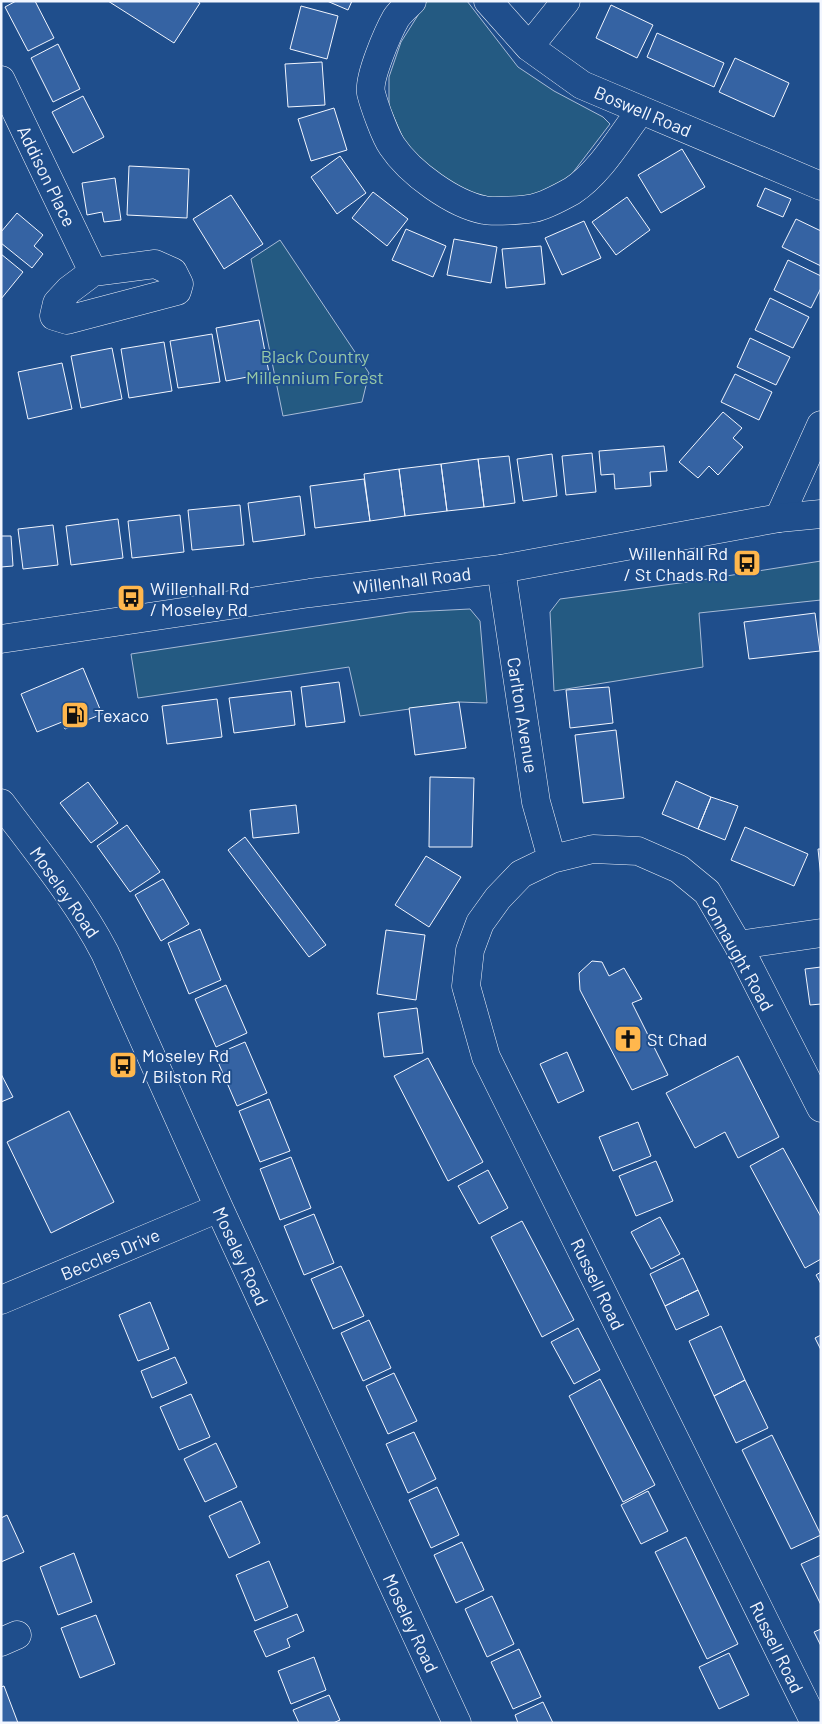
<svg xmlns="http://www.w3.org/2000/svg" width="822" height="1724" font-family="Barlow,sans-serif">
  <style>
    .green { fill: #245a82; stroke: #a8bbd7 }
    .building { fill: #3563a3; stroke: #f2f6ff }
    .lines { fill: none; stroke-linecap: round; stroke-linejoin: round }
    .minor-casing { stroke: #f2f6ff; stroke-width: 29 }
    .major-casing { stroke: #f2f6ff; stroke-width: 29 }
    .minor { stroke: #1f4e8c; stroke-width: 28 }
    .major { stroke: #1f4e8c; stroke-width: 28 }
    .labels { text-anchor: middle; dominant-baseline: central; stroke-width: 4; stroke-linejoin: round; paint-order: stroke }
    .street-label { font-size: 18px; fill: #f2f6ff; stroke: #1f4e8c }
    .park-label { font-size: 18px; fill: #97c8a6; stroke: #1f4e8c }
    .poi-label { font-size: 18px; fill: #f2f6ff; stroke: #1f4e8c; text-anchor: start }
  </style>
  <rect width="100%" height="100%" fill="#1f4e8c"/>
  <path class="green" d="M427 1H467L518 67 554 91 603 117 610 124 565 183 524 201 481 198 445 186 406 145 389 106V77L401 42Z
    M280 240 369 373 362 402 283 416 251 259Z
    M821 561V600L699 613 703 667 554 691 550 612 560 599 695 581Z
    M470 609 480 621 487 703 459 702 360 716 349 667 138 698 131 654 409 612Z"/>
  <path class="building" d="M16 1H35L54 38 28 51 5 7Z
    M108 1H196L200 3 174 43Z
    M327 1H352L348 10Z
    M611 5 653 25 637 58 596 38Z
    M301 6 338 16 327 59 290 49Z
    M657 33 724 63 714 87 647 57Z
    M58 44 80 89 53 102 31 58Z
    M735 58 789 83 774 117 719 92Z
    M322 62 325 105 288 107 285 64Z
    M83 96 104 137 73 153 52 112Z
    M334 108 347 150 311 161 298 119Z
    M682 149 705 187 661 213 638 175Z
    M340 156 366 193 337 214 311 177Z
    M129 166 189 169 187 218 127 215Z
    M115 178 121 220 104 222 102 212 87 215 82 183Z
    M765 188 791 199 783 217 757 206Z
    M373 192 408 219 387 246 352 218Z
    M231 195 263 244 224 269 193 219Z
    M627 197 650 230 616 255 592 222Z
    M17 213 43 235 34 246 43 254 32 268 1 243V232Z
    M796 219 821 231V266L782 247Z
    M584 221 601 258 562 275 545 238Z
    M406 229 446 246 433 277 392 260Z
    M454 239 497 247 491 283 447 275Z
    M541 246 545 284 506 288 502 249Z
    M1 254 23 272 1 299Z
    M788 260 821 276V288L811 308 774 290Z
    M770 298 809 317 793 348 755 330Z
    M259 320 269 373 226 381 216 328Z
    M212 334 220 382 178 388 170 341Z
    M750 338 790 357 776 385 737 367Z
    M164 342 172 391 129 398 121 349Z
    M112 348 122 399 81 408 71 356Z
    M62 363 72 409 28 419 18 372Z
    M735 374 772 392 759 420 721 402Z
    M723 412 742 428 733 438 743 447 718 475 709 466 698 478 679 462Z
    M664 446 667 471 650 472 651 486 615 489 614 474 601 475 599 451Z
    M592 453 596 492 566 495 562 456Z
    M552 454 557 496 523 501 517 459Z
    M509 456 515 503 484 507 478 459Z
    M478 459 484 507 447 511 441 464Z
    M441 464 447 511 405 516 399 469Z
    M399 469 405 516 370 521 364 474Z
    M364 479 370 521 315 528 310 486Z
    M300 496 305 535 253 542 248 503Z
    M240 505 244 545 192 550 188 510Z
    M180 515 184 552 132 558 128 521Z
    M118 519 123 558 71 565 66 526Z
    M53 525 58 565 23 569 18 529Z
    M1 536H11L13 566 1 567Z
    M815 613 820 651 749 659 744 622Z
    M83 668 102 714 65 729 62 722 37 732 21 694Z
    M339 682 345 722 306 727 301 687Z
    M609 687 613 723 570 728 566 690Z
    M291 691 295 725 234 733 229 698Z
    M217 699 222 737 167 744 162 706Z
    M459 702 466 748 415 755 409 708Z
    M616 730 624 798 583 803 575 735Z
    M430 777 474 778 472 847H429Z
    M676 781 711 797 698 829 662 814Z
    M88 782 118 823 91 843 60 803Z
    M711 797 738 806 725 840 698 829Z
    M296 805 299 833 253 838 250 810Z
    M127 825 160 872 130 892 97 846Z
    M745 827 808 854 794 886 731 860Z
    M245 837 326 945 309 957 228 850Z
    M818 849H821V878Z
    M426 856 461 877 429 927 395 905Z
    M163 879 189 924 161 941 135 895Z
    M200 929 221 980 189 994 168 943Z
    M386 930 425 935 416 1000 377 994Z
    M592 961 602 962 609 976 624 968 642 999 632 1003 668 1075 632 1090 580 990 579 973Z
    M821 967V1004L810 1005 805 969Z
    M226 985 247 1033 216 1047 195 999Z
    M417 1008 423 1053 384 1057 378 1013Z
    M245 1042 267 1093 237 1106 215 1055Z
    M567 1052 584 1091 558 1103 540 1064Z
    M738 1056 779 1137 738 1158 725 1132 695 1148 666 1093Z
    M428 1058 483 1162 448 1181 394 1076Z
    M1 1074 13 1097 1 1102Z
    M269 1099 290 1151 260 1162 239 1111Z
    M69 1111 114 1202 51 1233 7 1142Z
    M638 1122 651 1156 613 1171 599 1137Z
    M783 1148 821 1217V1259L805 1268 750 1166Z
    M291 1157 311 1208 280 1220 260 1169Z
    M656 1161 673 1201 636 1216 619 1176Z
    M488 1170 508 1208 479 1224 458 1186Z
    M314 1214 334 1263 304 1275 284 1226Z
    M660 1217 680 1254 651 1269 631 1232Z
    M522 1221 574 1320 542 1337 491 1237Z
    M683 1258 698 1290 665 1306 650 1274Z
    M341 1266 364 1316 333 1329 311 1279Z
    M821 1272V1284L816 1275Z
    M698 1290 709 1315 676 1330 665 1306Z
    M150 1302 169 1349 138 1361 119 1315Z
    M369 1320 391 1368 363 1381 341 1333Z
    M721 1326 745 1380 714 1396 689 1341Z
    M578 1328 600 1370 574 1384 551 1342Z
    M821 1335V1350L815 1338Z
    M175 1357 187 1383 152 1398 141 1371Z
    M394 1373 417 1421 388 1434 366 1386Z
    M600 1379 655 1485 623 1502 569 1396Z
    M745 1380 768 1428 736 1443 714 1396Z
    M191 1394 210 1437 179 1450 160 1407Z
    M414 1432 436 1479 408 1493 386 1444Z
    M772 1435 821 1535 791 1549 742 1450Z
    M216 1443 237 1487 205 1502 184 1459Z
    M437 1487 459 1535 431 1548 409 1500Z
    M648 1491 668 1531 641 1544 621 1505Z
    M241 1501 260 1543 229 1558 209 1516Z
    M7 1515 24 1552 1 1562V1518Z
    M686 1537 738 1644 707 1659 655 1552Z
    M462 1542 484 1590 456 1603 434 1555Z
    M74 1553 92 1602 58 1615 40 1567Z
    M821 1555V1605L801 1564Z
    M269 1561 288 1607 255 1621 236 1575Z
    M492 1596 514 1644 487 1657 465 1609Z
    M297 1614 304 1631 287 1639 290 1647 266 1657 254 1631Z
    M96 1615 115 1664 80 1678 61 1628Z
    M821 1629V1646L814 1632Z
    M519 1649 541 1697 513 1709 491 1662Z
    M729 1653 749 1695 719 1709 699 1667Z
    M314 1657 326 1690 291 1704 278 1671Z
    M4 1686 18 1723H1V1687Z
    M329 1695 340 1720 333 1723H299L293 1710Z
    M543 1702 553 1723H518L515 1715Z"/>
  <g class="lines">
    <defs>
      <path id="minor" d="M412 1C407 6 400 12 396 18 388 32 368 78 371 93 374 105 385 136 392 146 410 173 453 204 484 210 492 212 526 210 534 208 544 206 563 196 572 191 600 173 621 136 641 110
        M488 1 529 47 582 85 821 186
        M529 47 566 1
        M1 80 93 272
        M155 264 173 272 179 284 177 291 67 320 54 316 57 303 69 290 93 272Z
        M779 518 821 425
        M501 569 536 802 552 859
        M1 803C37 851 78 901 105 953L219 1208 457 1723
        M738 945 821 933
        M1 1300 219 1208
        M1 1642 17 1635
        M815 1723 486 1057 466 986 470 950 480 923 498 898 521 874 552 859 593 849 638 851 679 869 707 892 738 945 821 1108"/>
      <path id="major" d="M1 639 310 593 501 569 779 518 821 514"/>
    </defs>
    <use href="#minor" class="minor-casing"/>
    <use href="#major" class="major-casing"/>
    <use href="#minor" class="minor"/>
    <use href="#major" class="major"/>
  </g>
  <defs>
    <symbol id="bus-square" viewBox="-11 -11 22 22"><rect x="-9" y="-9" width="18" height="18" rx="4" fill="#ffb74d" stroke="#1f4e8c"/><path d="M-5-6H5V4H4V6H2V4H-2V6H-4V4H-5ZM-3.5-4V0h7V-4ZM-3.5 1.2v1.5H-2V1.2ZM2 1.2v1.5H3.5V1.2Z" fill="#111"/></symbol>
    <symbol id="fuel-square" viewBox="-11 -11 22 22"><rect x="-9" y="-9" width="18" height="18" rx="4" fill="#ffb74d" stroke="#1f4e8c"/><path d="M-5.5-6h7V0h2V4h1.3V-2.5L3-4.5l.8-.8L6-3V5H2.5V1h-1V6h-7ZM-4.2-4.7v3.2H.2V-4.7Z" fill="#111"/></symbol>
    <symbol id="church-square" viewBox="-11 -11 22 22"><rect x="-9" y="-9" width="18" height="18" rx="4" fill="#ffb74d" stroke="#1f4e8c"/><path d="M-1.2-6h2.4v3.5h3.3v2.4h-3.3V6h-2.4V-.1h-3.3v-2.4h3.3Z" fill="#111"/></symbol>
  </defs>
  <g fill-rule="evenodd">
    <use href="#bus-square" x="731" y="547" width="32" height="32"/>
    <use href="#bus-square" x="115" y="582" width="32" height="32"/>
    <use href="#fuel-square" x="59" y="699" width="32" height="32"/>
    <use href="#church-square" x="612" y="1023" width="32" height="32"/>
    <use href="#bus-square" x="107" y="1049" width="32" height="32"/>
  </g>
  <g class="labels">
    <g class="street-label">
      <text transform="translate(643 111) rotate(23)">Boswell Road</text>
      <text transform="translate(47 176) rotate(64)">Addison Place</text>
      <text transform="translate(412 580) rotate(-7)">Willenhall Road</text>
      <text transform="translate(523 715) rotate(81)">Carlton Avenue</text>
      <text transform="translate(65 892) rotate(55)">Moseley Road</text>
      <text transform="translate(738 953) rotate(61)">Connaught Road</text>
      <text transform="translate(110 1254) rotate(-23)">Beccles Drive</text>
      <text transform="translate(241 1256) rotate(65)">Moseley Road</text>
      <text transform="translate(598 1284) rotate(64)">Russell Road</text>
      <text transform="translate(411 1623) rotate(65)">Moseley Road</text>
      <text transform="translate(777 1647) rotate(64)">Russell Road</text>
    </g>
    <g class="park-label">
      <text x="315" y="356">Black Country<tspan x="315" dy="21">Millennium Forest</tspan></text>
    </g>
    <g class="poi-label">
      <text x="728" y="553" text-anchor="end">Willenhall Rd<tspan x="728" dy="21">/ St Chads Rd</tspan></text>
      <text x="150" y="588">Willenhall Rd<tspan x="150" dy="21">/ Moseley Rd</tspan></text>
      <text x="94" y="715">Texaco</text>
      <text x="647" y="1039">St Chad</text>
      <text x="142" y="1055">Moseley Rd<tspan x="142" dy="21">/ Bilston Rd</tspan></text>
    </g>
  </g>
  <rect width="822" height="1724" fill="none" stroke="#f2f6ff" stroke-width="5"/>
</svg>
